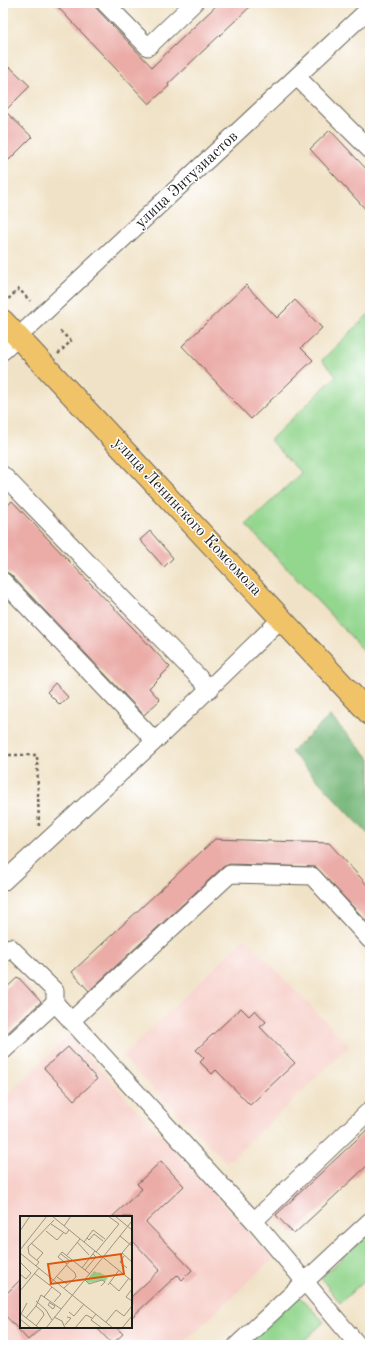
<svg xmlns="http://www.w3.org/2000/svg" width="373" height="1348" font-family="'Old Standard TT',serif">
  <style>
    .built { fill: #f7d0ca; fill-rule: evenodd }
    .green { fill: #93d68e; stroke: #587955 }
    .forest { fill: #76b779; stroke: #496a4a }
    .building { fill: #ebaca7 }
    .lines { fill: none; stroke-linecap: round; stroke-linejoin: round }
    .minor-casing { stroke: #666158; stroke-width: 19 }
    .major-casing { stroke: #666158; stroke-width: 24 }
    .path { stroke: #666158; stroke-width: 2.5; stroke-dasharray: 3 3; stroke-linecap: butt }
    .minor { stroke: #fff; stroke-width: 17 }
    .major { stroke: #f1c369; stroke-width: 22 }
    .labels { text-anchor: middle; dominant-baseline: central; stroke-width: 3; stroke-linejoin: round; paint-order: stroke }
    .street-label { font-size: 16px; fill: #1c1c1c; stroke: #fff }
    .inset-road { fill: none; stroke: #9b9382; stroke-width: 1 }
    .view { fill: #de560d; fill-opacity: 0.15; stroke: #de560d; stroke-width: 2 }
    .inset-edge { fill: none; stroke: #1c1c1c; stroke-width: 2 }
  </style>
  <rect width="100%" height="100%" fill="#fff"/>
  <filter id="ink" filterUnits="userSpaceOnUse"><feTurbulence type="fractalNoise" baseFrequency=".025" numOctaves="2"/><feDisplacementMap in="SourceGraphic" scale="8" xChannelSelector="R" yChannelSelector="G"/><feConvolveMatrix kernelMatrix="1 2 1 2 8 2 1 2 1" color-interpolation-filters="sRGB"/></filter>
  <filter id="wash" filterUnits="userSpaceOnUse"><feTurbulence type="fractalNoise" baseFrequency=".012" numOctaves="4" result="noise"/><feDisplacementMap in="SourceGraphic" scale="16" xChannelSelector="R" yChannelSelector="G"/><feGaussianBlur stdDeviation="0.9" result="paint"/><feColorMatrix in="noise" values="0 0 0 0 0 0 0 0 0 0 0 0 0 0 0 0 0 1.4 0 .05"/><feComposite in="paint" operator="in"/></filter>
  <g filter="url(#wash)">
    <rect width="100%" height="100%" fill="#f0e2c6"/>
    <path class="built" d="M245 938 349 1046 227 1163 122 1057Z
      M69 1035 273 1259 181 1345H3V1099ZM21 1217H131V1327H21Z"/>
    <path class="green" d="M370 313V657L246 525 301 473 270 440 336 376 322 360Z
      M370 1232V1275L340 1303 321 1278Z
      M298 1295 324 1322 299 1345H246Z"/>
    <path class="forest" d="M330 716 370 759V836L291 752Z"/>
    <g id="blocks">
      <path class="building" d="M54 3H91L152 67 219 3H254L168 84 169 86 149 104Z
        M10 67 30 86 5 111 32 137 9 160 3 153V74Z
        M330 130 370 173V214L310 149Z
        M246 285 277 318 295 300 322 328 301 348 313 360 251 419 182 346Z
        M12 501 170 667 149 688 160 700 144 715 10 574 3 571V510Z
        M150 531 173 558 164 567 140 540Z
        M55 683 68 697 60 705 47 692Z
        M215 839 329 843 370 888V925L316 867 230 864 223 867 89 991 72 972Z
        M18 977 41 1002 3 1037V991Z
        M241 1008 249 1016 255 1010 266 1022 260 1027 295 1063 250 1105 216 1070 212 1074 200 1062 204 1058 196 1050Z
        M68 1047 97 1079 74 1100 44 1068Z
        M370 1127V1163L294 1234 276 1215Z
        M161 1161 184 1186 146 1222 192 1270 182 1280 177 1275 131 1318V1297L160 1270 131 1239V1217H112L142 1189 137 1184Z
        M21 1279V1327H42L28 1340 3 1313V1297Z
        M96 1327H116L123 1334 112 1344Z"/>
    </g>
  </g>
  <g filter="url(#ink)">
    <use href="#blocks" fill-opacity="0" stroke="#666158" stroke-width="1"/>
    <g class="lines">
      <defs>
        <path id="minor" d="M105 3 148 47 194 3
          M297 77 370 150
          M3 351 370 8
          M3 475 210 689
          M3 581 155 741
          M3 882 155 741 281 619
          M3 954 10 947 55 991V1003L254 1221 358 1345
          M71 1021 230 874 312 876 370 940
          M3 1051 55 1003
          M254 1221 370 1110
          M237 1345 370 1221"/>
        <path id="major" d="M3 321 370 714"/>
      </defs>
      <use href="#minor" class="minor-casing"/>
      <use href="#major" class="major-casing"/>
      <path class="path" d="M4 303 19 289 30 301
        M58 354 71 341 60 331
        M3 755H37L39 828"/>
      <use href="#minor" class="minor"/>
      <use href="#major" class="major"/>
    </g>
  </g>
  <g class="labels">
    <g class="street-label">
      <text transform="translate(187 180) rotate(-43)">улица Энтузиастов</text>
      <text transform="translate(187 517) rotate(47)">улица Ленинского Комсомола</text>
    </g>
  </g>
  <g transform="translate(20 1216)">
    <rect width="112" height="112" fill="#f0e2c6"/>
    <path d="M74 55 78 57 79 56 88 61 85 66 82 64 69 67 66 65Z" fill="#93d68e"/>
    <path class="inset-road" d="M32 0 112 65M88 0 99 8M95 0 112 14M31 8 46 18 49 14M44 10 51 0M0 15 10 0M26 15 37 24 44 16M100 20 112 30M67 22 69 24 74 18 83 25M112 25 102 37 112 46M57 26 69 39M64 26 73 14 85 23M11 27 23 37 17 44M0 34 27 0M76 36 99 8M0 37 93 112M47 39 60 23M104 40 100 46 107 52M47 48 38 41 42 36 70 58M16 50 19 46 9 38 8 31 34 4M62 52 75 35M65 54 76 41 73 38M14 57 41 78 34 86M0 58 6 63 11 57 1 47M37 61 47 68M65 64 69 68 82 64 85 66 81 70M90 67 99 75 109 62M29 69 50 45 41 38M88 69 99 54M32 71 24 81 41 93M44 72 56 61 55 57 46 49M112 73 106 81 112 85M0 75 19 52M16 85 26 94 32 104M30 87 35 90 33 93 28 89 30 86M16 90 21 79 24 81M49 96 54 100 64 88M0 97 19 112M76 98 71 104 82 112M0 100 7 87M34 101 42 105 45 112M6 102 16 90 23 96 24 99 16 110M0 103 11 112M86 106 96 94 104 100 112 90M45 109 51 102 47 101M26 112 112 5M55 112 66 99 72 102M102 112 112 100"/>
    <path class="view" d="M101 38 104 58 31 68 28 48Z"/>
    <rect width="112" height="112" class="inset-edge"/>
  </g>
  <rect width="373" height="1348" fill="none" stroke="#fff" stroke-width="16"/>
</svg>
